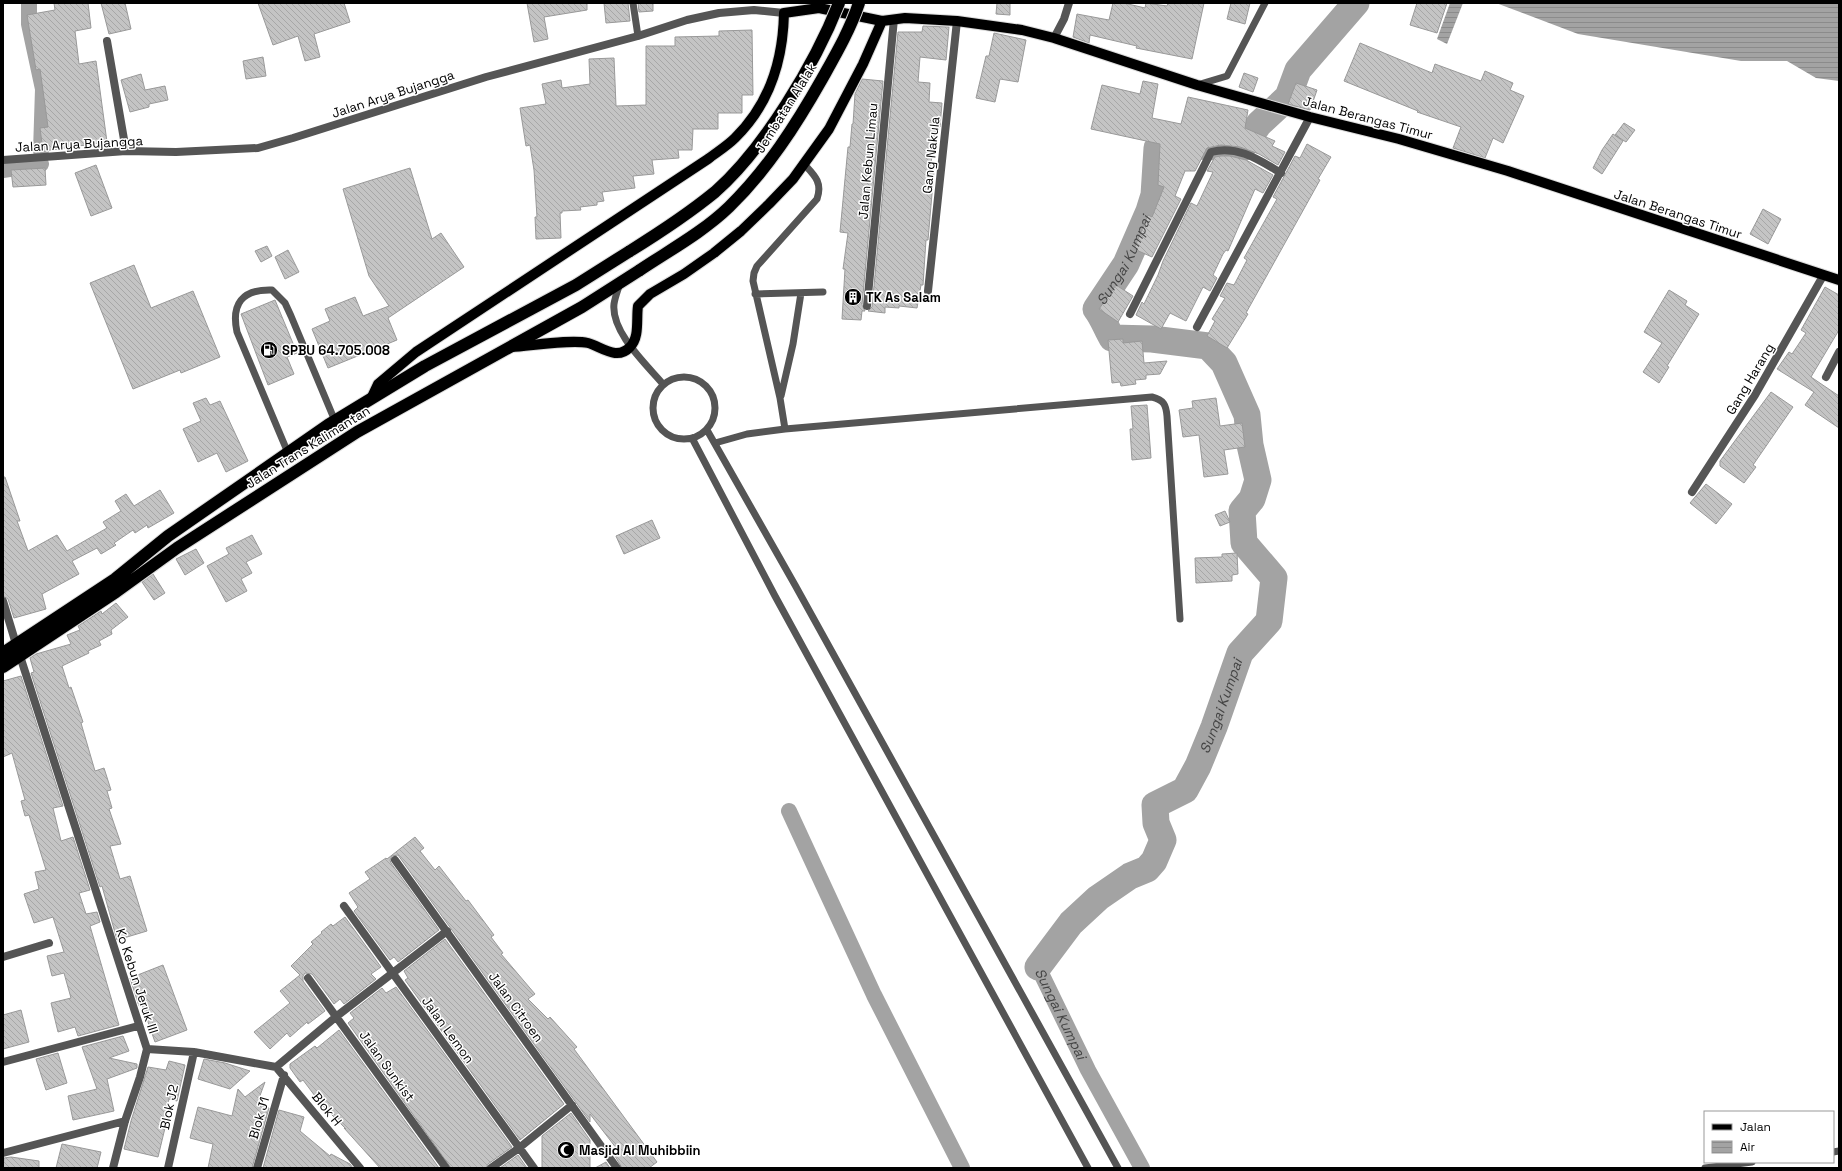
<svg xmlns="http://www.w3.org/2000/svg" width="1842" height="1171" font-family="'Space Grotesk',sans-serif">
  <style>
    .water { fill: url(#water-rules) }
    .lines { fill: none; stroke-linecap: round; stroke-linejoin: round }
    .canal { stroke: #a3a3a3; stroke-width: 16 }
    .river { stroke: #a3a3a3; stroke-width: 27 }
    .building { fill: url(#building-back-hatch); stroke: #999 }
    .primary-casing { stroke: #dbdbdb; stroke-width: 12 }
    .highway-casing { stroke: #dbdbdb; stroke-width: 14 }
    .lane { stroke: #555; stroke-width: 7 }
    .street { stroke: #555; stroke-width: 8 }
    .primary { stroke: #000; stroke-width: 10 }
    .highway { stroke: #000; stroke-width: 12 }
    .highway-bridge-casing { stroke: #dbdbdb; stroke-width: 14; stroke-linecap: butt }
    .highway-bridge { stroke: #000; stroke-width: 12 }
    .labels { text-anchor: middle; dominant-baseline: central; stroke-width: 3; stroke-linejoin: round; paint-order: stroke }
    .street-label { font-size: 13px; fill: #000; stroke: #fff }
    .poi-label { font-size: 13px; font-weight: bold; fill: #000; stroke: #fff; text-anchor: start }
    .water-label { font-size: 14px; font-style: italic; fill: #444; stroke: #fff }
  </style>
  <defs>
    <pattern id="water-rules" width="6" height="5" patternUnits="userSpaceOnUse"><rect width="6" height="5" fill="#a3a3a3"/><path d="M0 2.5h6" fill="none" stroke="#8b8b8b"/></pattern>
    <pattern id="building-back-hatch" width="6" height="6" patternUnits="userSpaceOnUse"><rect width="6" height="6" fill="#c4c4c4"/><path d="M-1 5l2 2M0 0l6 6M5-1l2 2" fill="none" stroke="#a7a7a7"/></pattern>
  </defs>
  <rect width="100%" height="100%" fill="#fff"/>
  <path class="water" d="M1450 3H1463L1447 44 1437 39Z
    M1496 3H1839V81L1816 78 1787 61H1741L1578 34Z"/>
  <g class="lines">
    <g class="canal">
      <path d="M29 3V24L43 89 41 151"/>
      <path d="M3 170 41 164"/>
      <path d="M789 811 874 995 962 1168"/>
      <path id="s1" d="M1038 967 1088 1070 1142 1168"/>
    </g>
    <path class="river" id="s2" d="M1038 967 1071 923 1098 898 1130 876 1147 869 1154 861 1163 840 1156 823 1155 805 1185 790 1198 766 1214 727 1240 653 1269 621 1274 578 1244 543 1242 511 1252 499 1258 480 1250 445 1247 415 1224 363 1208 346 1152 339 1112 338C1106 328 1103 318 1096 309L1126 264 1149 211 1154 195 1157 148 1170 145 1242 148 1259 124 1288 97 1298 70 1356 3"/>
  </g>
  <path class="building" d="M54 3H88L91 28 75 31 79 64 96 61 107 142 43 151 40 128 48 127 40 69 36 70 27 15 55 10Z
    M101 3H125L131 29 109 34Z
    M258 3H344L350 22 314 34 320 57 305 61 298 36 273 45Z
    M527 3H587V10L544 17 548 39 534 42Z
    M604 3H628L630 21 606 23Z
    M638 3H653V11L639 12Z
    M997 3H1010V15L996 14Z
    M1113 3H1124L1145 8 1146 3 1167 6 1168 3H1204L1192 59 1136 48 1137 46 1090 35 1089 43 1073 37 1077 14 1109 20Z
    M1231 3H1250L1245 24 1227 19Z
    M1417 3H1447L1437 33 1410 25Z
    M923 26 949 27 946 60 920 57 918 82 930 83 929 102 942 103 940 127H936L930 170 934 171 928 240H926L923 285H921L917 308 899 306V308L885 307V313L868 311 872 307 898 32H922Z
    M752 30 753 95H742V113H718V129H693L692 150H678L679 158 652 160 654 174 633 176 635 188 602 192 604 201 597 202V205L580 207 581 210 562 211V213H560L561 238 536 239 535 217H537L534 170 530 145 526 146 520 108 546 104 542 84 561 80 562 88 590 84 589 59 614 58 616 106 646 105V46H675V37L719 36V31Z
    M994 33 1026 40 1018 82 1000 79 995 102 976 98 986 56H989Z
    M1360 43 1432 73 1435 64 1481 81 1485 71 1513 83 1510 90 1524 96 1503 143 1493 138 1485 158 1453 148 1461 127 1417 112 1418 111 1344 81Z
    M263 57 266 76 246 79 243 61Z
    M1244 73 1258 78 1253 92 1239 87Z
    M141 74 145 90 165 86 168 100 149 104V107L130 112 121 80Z
    M862 79 883 81 862 305 865 311H862L861 320 842 319 845 269H843L848 233 840 232 848 147H850L852 124H853L855 94Z
    M1143 81 1158 84 1152 118 1181 124 1188 97 1248 110 1245 128 1275 141 1272 146 1285 152 1278 165 1259 154 1240 147 1221 145 1207 148 1195 171H1185L1175 196 1181 199 1152 257 1134 249 1148 215 1152 217 1164 187 1158 185 1160 144 1091 129 1102 85 1140 94Z
    M1296 83 1317 90 1310 110 1288 104Z
    M1624 123 1635 130 1626 142 1615 135Z
    M1613 134 1623 141 1602 174 1593 168 1602 150Z
    M1307 144 1331 157 1318 179 1320 180 1246 313 1248 314 1227 348 1207 336 1215 321 1212 319 1225 298 1220 296 1227 283 1234 285 1247 260 1244 258 1277 199 1273 197 1295 156 1300 158Z
    M1221 156H1230L1246 160 1273 175 1263 193 1255 189 1228 251 1226 250 1223 254 1213 275 1217 278 1210 291 1203 287 1186 321 1170 313 1161 329 1136 315 1142 302 1144 304 1158 275 1163 261 1191 203 1197 206 1213 172 1207 171 1215 157Z
    M96 165 112 208 91 216 75 173Z
    M45 168 46 185 13 187 11 170Z
    M410 168 432 239 441 233 464 267 388 318 397 340 328 368 312 329 330 321 325 309 355 297 363 316 389 306 369 276 343 189Z
    M1763 209 1781 219 1768 244 1750 234Z
    M267 246 272 256 261 262 255 251Z
    M288 250 299 272 285 279 275 257Z
    M134 265 151 308 193 291 220 357 181 373 180 370 133 389 90 283Z
    M1116 285 1133 296 1118 322 1099 309Z
    M1825 287 1839 295V330L1811 377 1839 396V428L1805 405 1814 392 1777 369 1789 352 1792 354 1806 333 1801 330Z
    M1669 290 1687 301 1685 305 1699 314 1667 366 1669 367 1659 383 1643 372 1662 343 1644 332Z
    M275 300 297 353 287 357 294 374 268 385 241 314Z
    M1123 339V343L1142 341 1144 363 1167 361 1160 374 1146 375V379L1135 380 1136 384 1121 386 1120 382 1112 383 1108 340Z
    M1771 392 1793 407 1753 465 1756 467 1744 483 1720 466V461Z
    M206 398 210 405 220 401 248 461 226 472 217 453 198 462 183 429 201 421 193 403Z
    M1216 398 1220 426 1242 423 1245 447 1224 450 1228 474 1204 477 1199 435 1183 437 1179 410 1193 408 1192 401Z
    M1147 405 1151 458 1132 460 1130 429H1133L1131 406Z
    M3 477H5L20 521H17L28 551 57 535 67 551 107 528 103 522 121 511 115 501 126 494 134 506 160 490 174 513 148 528 147 525 135 533 133 530 114 543 116 545 101 554 97 548 72 561 79 574 42 594 46 609 14 618 8 599 3 596Z
    M1706 484 1732 504 1716 524 1690 503Z
    M1225 511 1230 522 1220 526 1215 515Z
    M652 520 660 538 624 554 616 536Z
    M252 535 262 554 246 562 252 573 241 579 247 591 226 602 207 566 229 554 226 548Z
    M196 549 204 563 185 575 176 559Z
    M1237 553 1238 574 1232 575V581L1196 583 1195 558 1222 557V554Z
    M153 574 165 593 154 600 142 582Z
    M116 603 128 617 111 630 112 634 99 641 101 645 88 651 89 653 62 666 69 688 71 687 83 722 81 723 95 771 104 768 111 790 107 791 112 808 109 809 121 844 110 846 120 879 130 876 147 931 117 940 102 886 100 887 31 673 34 672 30 658 36 654 71 644 67 635 80 630 78 626 101 611 102 614Z
    M21 676 63 806 53 808 61 841 73 837 90 890 79 893 86 914 97 912 100 922 90 926 119 1025 78 1036 75 1027 58 1032 51 1003 71 998 64 973 52 976 47 956 64 952 53 917 34 923 24 894 39 889 35 872 46 870 29 815 25 816 21 801 25 800 12 753 3 757V681Z
    M415 837 424 848 420 851 435 870 439 866 466 901 468 900 494 935 491 937 503 953 501 954 535 994 528 999 548 1019 550 1017 577 1047 574 1049 657 1162 649 1168H622L615 1156 620 1153 590 1114V1122L398 855 392 856 390 860 391 863 439 930 398 962 394 957 390 960 354 911 358 907 349 893 370 879 365 872 386 858 387 859Z
    M345 917 381 967 371 974 376 979 344 1004 340 999 334 1004 312 974 305 973 303 976V981L325 1011 308 1024 307 1022 290 1037 287 1033 270 1049 254 1032 290 1003 280 991 300 975 291 966 313 944 311 942 322 933 321 932 331 924 333 926Z
    M445 939 564 1104 520 1140 405 980 408 978 404 971Z
    M163 965 187 1030 155 1042 142 1005 139 1006 130 978Z
    M396 987 512 1147 488 1164 486 1168H451L348 1023 354 1018 350 1013 382 988 386 993Z
    M21 1010 29 1042 3 1049V1015Z
    M339 1030 439 1168H380L344 1128 346 1129 321 1104 303 1080 300 1082 290 1068V1064L315 1046 317 1048Z
    M123 1036 129 1051 109 1058 137 1064V1068L107 1079 114 1111 73 1120 68 1096 97 1089 82 1047Z
    M58 1053 67 1083 46 1090 36 1059Z
    M204 1059 225 1063 250 1071 230 1089 198 1079Z
    M169 1061 185 1065 177 1101 169 1099 162 1127 165 1128 158 1157 124 1149 131 1121 148 1067 166 1070Z
    M265 1082 258 1101 261 1102 260 1105 269 1108 252 1168H208L213 1144 190 1138 198 1107 232 1116 238 1089 245 1097Z
    M279 1110 304 1117 300 1131 330 1156 331 1154 350 1164 353 1168H263Z
    M571 1113 590 1140V1168H542V1136Z
    M62 1144 101 1152 97 1168H56Z
    M518 1155 527 1168H500Z
    M11 1157 39 1161V1168H3L4 1158Z
    M606 1162 610 1168H595Z"/>
  <g class="lines">
    <defs>
      <path id="primary" d="M511 347C530 346 571 339 588 343 602 347 617 361 630 347 640 337 636 319 638 306L650 294 684 274 714 253 741 231 769 204 793 179 829 129 863 64 882 21
        M371 399 378 384 416 352 708 159C717 152 727 146 735 138 770 104 783 61 784 13L819 8 882 21 905 18 957 21 1022 30 1054 38 1197 85 1310 117 1399 139 1508 171 1839 280"/>
      <path id="highway" d="M3 653 115 579 168 536 328 425 425 366 576 285 630 251
        M3 667 116 592 177 548 357 432 582 307 640 270"/>
    </defs>
    <use href="#primary" class="primary-casing"/>
    <use href="#highway" class="highway-casing"/>
    <path class="lane" d="M633 3 638 36
      M1197 85 1227 76 1265 3
      M620 283C618 290 615 297 614 304 611 332 646 364 663 384
      M755 294 823 292
      M653 408a31 31 0 1 1 62 0a31 31 0 1 1-62 0Z
      M781 396 793 344 801 293
      M785 429 780 398 753 281 754 273 757 266 817 199C823 182 814 175 803 163
      M707 430 795 585 1118 1168
      M692 438 775 596 1088 1168
      M715 443 747 434 785 429 1152 397C1164 400 1166 405 1167 416L1180 619
      M288 453 237 332C231 304 242 289 272 290L285 303 291 316 335 421
      M1833 1152 1839 1151
      M1705 1168 1752 1162"/>
    <path class="street" d="M1054 38 1064 19 1069 3
      M107 41 126 151
      M3 160 126 151 176 152 258 148 293 138 486 77 638 36 687 20 719 13 754 10 784 13
      M928 291 957 21
      M867 306 894 19
      M1130 314 1211 152C1238 145 1259 160 1281 173
      M1197 327 1310 117
      M1826 377 1839 352
      M1692 492 1755 395 1823 276
      M3 601 16 644
      M20 656 147 1049
      M395 860 617 1168
      M344 906 534 1168
      M3 957 49 943
      M308 978 446 1168
      M147 1049 194 1052 276 1067 337 1016 447 931
      M3 1062 138 1026
      M276 1067 360 1168
      M3 1153 125 1121
      M113 1168 125 1121 140 1077 147 1049
      M168 1168 194 1052
      M257 1168 284 1075
      M491 1168 519 1148 572 1105"/>
    <use href="#primary" class="primary"/>
    <use href="#highway" class="highway"/>
    <defs>
      <path id="highway-bridge" d="M630 251C659 233 688 214 715 192 764 149 815 64 839 3
        M640 270C670 250 703 232 729 207 767 170 796 125 822 79 836 54 850 30 859 3"/>
    </defs>
    <use href="#highway-bridge" class="highway-bridge-casing"/>
    <use href="#highway-bridge" class="highway-bridge"/>
  </g>
  <defs>
    <symbol id="building-disc" viewBox="-11 -11 22 22"><circle r="9.5" fill="#000" stroke="#fff"/><path d="M-4-6H4V6H1V3H-1V6H-4ZM-2.5-4.3h1.7v1.8h-1.7ZM.8-4.3h1.7v1.8H.8ZM-2.5-1h1.7V.8h-1.7ZM.8-1h1.7V.8H.8Z" fill="#fff"/></symbol>
    <symbol id="fuel-disc" viewBox="-11 -11 22 22"><circle r="9.5" fill="#000" stroke="#fff"/><path d="M-5.5-6h7V0h2V4h1.3V-2.5L3-4.5l.8-.8L6-3V5H2.5V1h-1V6h-7ZM-4.2-4.7v3.2H.2V-4.7Z" fill="#fff"/></symbol>
    <symbol id="mosque-disc" viewBox="-11 -11 22 22"><circle r="9.5" fill="#000" stroke="#fff"/><path d="M3.5-4.9A6 6 0 1 0 3.5 4.9A5 5 0 1 1 3.5-4.9Z" fill="#fff"/></symbol>
  </defs>
  <g fill-rule="evenodd">
    <use href="#building-disc" x="843" y="287" width="20" height="20"/>
    <use href="#fuel-disc" x="259" y="340" width="20" height="20"/>
    <use href="#mosque-disc" x="556" y="1140" width="20" height="20"/>
  </g>
  <g class="labels">
    <g class="street-label">
      <text transform="translate(393 94) rotate(-18)">Jalan Arya Bujangga</text>
      <text transform="translate(786 108) rotate(-58)">Jembatan Alalak</text>
      <text transform="translate(1368 118) rotate(15)">Jalan Berangas Timur</text>
      <text transform="translate(79 144) rotate(-3)">Jalan Arya Bujangga</text>
      <text transform="translate(931 155) rotate(-84)">Gang Nakula</text>
      <text transform="translate(868 161) rotate(-85)">Jalan Kebun Limau</text>
      <text transform="translate(1678 214) rotate(18)">Jalan Berangas Timur</text>
      <text transform="translate(1750 379) rotate(-59)">Gang Harang</text>
      <text transform="translate(308 447) rotate(-32)">Jalan Trans Kalimantan</text>
      <text transform="translate(137 981) rotate(72)">Ko Kebun Jeruk III</text>
      <text transform="translate(516 1007) rotate(54)">Jalan Citroen</text>
      <text transform="translate(448 1030) rotate(54)">Jalan Lemon</text>
      <text transform="translate(387 1066) rotate(54)">Jalan Sunkist</text>
      <text transform="translate(169 1107) rotate(-78)">Blok J2</text>
      <text transform="translate(327 1109) rotate(51)">Blok H</text>
      <text transform="translate(259 1118) rotate(-74)">Blok J1</text>
    </g>
    <g class="poi-label">
      <text x="866" y="297">TK As Salam</text>
      <text x="282" y="350">SPBU 64.705.008</text>
      <text x="579" y="1150">Masjid Al Muhibbiin</text>
    </g>
    <g class="water-label">
      <text stroke="none"><textPath href="#s2" startOffset="933">Sungai Kumpai</textPath></text>
      <text stroke="none"><textPath href="#s2" startOffset="344">Sungai Kumpai</textPath></text>
      <text stroke="none"><textPath href="#s1" startOffset="52">Sungai Kumpai</textPath></text>
    </g>
  </g>
  <rect width="1842" height="1171" fill="none" stroke="#000000" stroke-width="8"/>
  <rect x="1704" y="1111" width="130" height="52" fill="#ffffff" stroke="#999999"/>
  <rect x="1712" y="1124" width="20" height="6" fill="#000000" stroke="#999999"/>
  <text x="1740" y="1131" font-size="12" fill="#000000">Jalan</text>
  <rect x="1712" y="1141" width="20" height="12" fill="url(#water-rules)" stroke="#999999"/>
  <text x="1740" y="1151" font-size="12" fill="#000000">Air</text>
</svg>
